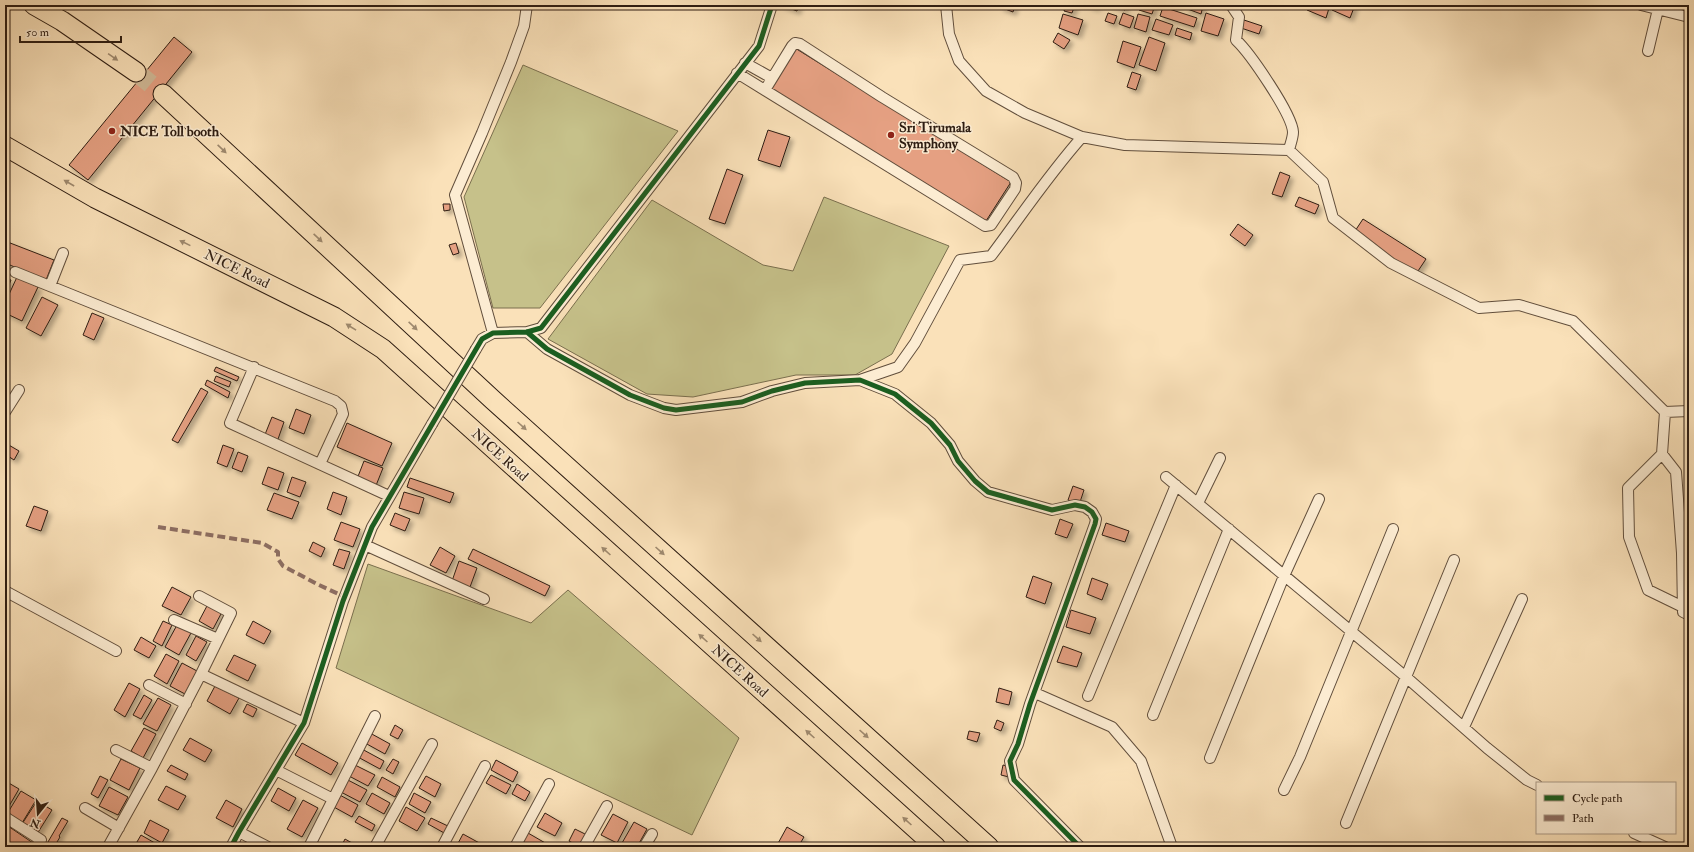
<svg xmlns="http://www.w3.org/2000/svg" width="1694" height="852" font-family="'IM FELL Double Pica',serif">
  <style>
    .green { fill: #c6c18a; stroke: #7a6f4e }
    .building { fill: #e5a082; stroke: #2e1d12; filter: url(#shadow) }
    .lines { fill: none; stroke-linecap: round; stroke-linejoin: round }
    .highway-tunnel { stroke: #d1ba98; stroke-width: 19; stroke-dasharray: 19 10; stroke-linecap: butt }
    .street-casing { stroke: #614e3c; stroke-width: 12 }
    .highway-casing { stroke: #2e1d12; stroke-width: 21 }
    .street { stroke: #fcecd2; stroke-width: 10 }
    .highway { stroke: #fae1b9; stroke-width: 19 }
    .street-bridge-casing { stroke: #614e3c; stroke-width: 12; stroke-linecap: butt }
    .street-bridge { stroke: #fcecd2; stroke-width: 10 }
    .quiet { stroke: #8d6e63; stroke-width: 4; stroke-dasharray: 8 4; stroke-linecap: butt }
    .cycleway-casing { stroke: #fcecd2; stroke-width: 8 }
    .cycleway { stroke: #1b5e20; stroke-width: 5 }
    .oneway { fill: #9e896e }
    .poi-dot { fill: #8f2418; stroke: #fcecd2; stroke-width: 1.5 }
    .labels { text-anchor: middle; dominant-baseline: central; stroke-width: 3; stroke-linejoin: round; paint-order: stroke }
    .poi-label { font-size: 14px; font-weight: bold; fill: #2e1d12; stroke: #fcecd2; text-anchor: start }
    .street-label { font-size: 14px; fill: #2e1d12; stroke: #fcecd2 }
  </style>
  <defs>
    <filter id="shadow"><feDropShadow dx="3.5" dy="3.5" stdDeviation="2" flood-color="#0004"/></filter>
  </defs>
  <rect width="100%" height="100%" fill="#fae1b9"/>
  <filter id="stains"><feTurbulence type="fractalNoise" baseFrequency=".005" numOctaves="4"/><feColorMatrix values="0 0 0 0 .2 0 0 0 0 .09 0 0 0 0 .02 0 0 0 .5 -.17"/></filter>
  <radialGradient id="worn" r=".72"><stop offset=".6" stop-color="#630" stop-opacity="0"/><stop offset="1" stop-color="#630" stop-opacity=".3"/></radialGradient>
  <path class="green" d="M523 65 678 131 540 308H493L464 197Z
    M824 197 949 246 892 354 855 375H796L693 397 647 394 548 339 652 200 763 265 793 271Z
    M368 564 531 623 568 590 739 738 692 835 336 668Z"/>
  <path class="building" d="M781 5H799L797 11Z
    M1001 5H1015L1013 12 1000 7Z
    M1066 5H1075L1072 13 1064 11Z
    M1087 5H1097L1096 8Z
    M1110 5H1126L1125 10Z
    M1141 5H1155L1152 14 1139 10Z
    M1186 5H1200L1203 6 1201 14 1185 8Z
    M1309 5H1330L1326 18 1307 10Z
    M1334 5H1355L1350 18 1332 10Z
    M1163 7 1197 18 1194 27 1160 16Z
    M1108 13 1117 16 1114 24 1105 21Z
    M1123 13 1134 17 1130 28 1119 24Z
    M1206 13 1224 19 1218 36 1201 31Z
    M1063 14 1083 20 1078 35 1059 28Z
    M1138 14 1150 17 1146 32 1134 28Z
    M1156 19 1173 25 1169 35 1152 30Z
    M1244 20 1262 26 1259 34 1241 28Z
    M1177 28 1192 33 1190 40 1175 35Z
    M1058 33 1070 40 1064 49 1053 42Z
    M174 37 192 52 88 180 69 165Z
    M1149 37 1165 43 1156 71 1139 65Z
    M1123 41 1141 47 1134 68 1117 62Z
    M795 48 1011 182 986 221 770 89Z
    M1132 72 1141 75 1136 90 1127 87Z
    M768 130 790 137 780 167 758 160Z
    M727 169 743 175 725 224 709 219Z
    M1280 172 1290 176 1282 197 1272 194Z
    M1299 197 1319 205 1315 214 1295 206Z
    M443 204H450V210L444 211Z
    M1363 219 1426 259 1416 274 1353 234Z
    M1238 224 1253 235 1245 246 1230 235Z
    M5 241 54 260 46 280 5 263Z
    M456 243 459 253 453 255 449 245Z
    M17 277 38 287 22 321 5 313V303Z
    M5 278 11 280 5 295Z
    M42 297 58 305 41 336 26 328Z
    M92 313 104 318 94 340 83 335Z
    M216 367 239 377 237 381 214 371Z
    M216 376 231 382 229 387 214 381Z
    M207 380 230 392 228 398 205 385Z
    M201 388 208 392 178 443 172 440Z
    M296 409 311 415 304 434 289 428Z
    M272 417 284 422 277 442 264 437Z
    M347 423 392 443 382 466 337 447Z
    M7 444 19 451 14 460 5 454V447Z
    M223 445 234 449 227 467 217 463Z
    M238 452 248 456 242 472 232 468Z
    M364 461 383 468 375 488 357 479Z
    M268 467 284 473 278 490 262 484Z
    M292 477 306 482 300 497 287 492Z
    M410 478 454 493 450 503 407 487Z
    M1073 486 1084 490 1079 505 1068 500Z
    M333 492 347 497 341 515 327 509Z
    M404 492 424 498 419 514 399 508Z
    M274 493 299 502 292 519 267 510Z
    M34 506 48 511 41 531 26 526Z
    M395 513 410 519 405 531 390 525Z
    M1060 519 1073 524 1067 538 1055 534Z
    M341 522 360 529 353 547 334 540Z
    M1106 523 1129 531 1125 542 1102 535Z
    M313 542 325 548 321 557 309 551Z
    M440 547 455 556 446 573 430 565Z
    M339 549 350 552 344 569 333 565Z
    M473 549 550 586 545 596 468 559Z
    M459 561 477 568 470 587 452 581Z
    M1033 576 1052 583 1045 604 1026 597Z
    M1092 578 1108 584 1102 600 1087 594Z
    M172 587 191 597 181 615 162 606Z
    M208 604 222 612 213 629 199 621Z
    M1071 610 1096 618 1090 634 1066 627Z
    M163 621 172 625 162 646 153 641Z
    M253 621 271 631 264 644 246 635Z
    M177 625 191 633 179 655 165 647Z
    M196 636 207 642 196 661 186 655Z
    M141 637 156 646 149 658 134 650Z
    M1063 646 1082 653 1077 667 1057 662Z
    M166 654 179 661 167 684 154 676Z
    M234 655 256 665 248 681 226 670Z
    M182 663 197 671 185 694 170 686Z
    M129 683 140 689 125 717 114 710Z
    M215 686 239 698 230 714 207 701Z
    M999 688 1012 692 1009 705 996 702Z
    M144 695 152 700 141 719 133 715Z
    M158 698 171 705 157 731 143 724Z
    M247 704 257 709 253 717 243 712Z
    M997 720 1004 723 1001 731 994 728Z
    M395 725 403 730 398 739 390 735Z
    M144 728 156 734 143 758 131 751Z
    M969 731 980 733 977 742 967 739Z
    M370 733 390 744 385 754 365 743Z
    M190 738 212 750 205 762 183 750Z
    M302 743 338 763 331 775 295 755Z
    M360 748 384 761 380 769 356 756Z
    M121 759 140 768 129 790 110 780Z
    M393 759 399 762 393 774 386 770Z
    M496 760 518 772 513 782 491 770Z
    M171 765 188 774 185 780 167 771Z
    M355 765 375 775 368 786 349 776Z
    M1003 765 1011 767 1009 777 1001 775Z
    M491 775 511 785 506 794 486 783Z
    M100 776 108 780 98 798 91 794Z
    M426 776 441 784 435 797 419 788Z
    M382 777 400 787 395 797 377 787Z
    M346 779 367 790 360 802 339 791Z
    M7 782 19 789 5 813V786Z
    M517 784 530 792 525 801 512 794Z
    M166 786 186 796 178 810 158 800Z
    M109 787 128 797 118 815 99 806Z
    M278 788 296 798 289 811 271 801Z
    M21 791 36 800 22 823 7 814Z
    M372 793 390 803 384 814 366 804Z
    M414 793 431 802 425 813 409 804Z
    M338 794 358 805 352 817 332 806Z
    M226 800 242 809 233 827 216 818Z
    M303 800 318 808 302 837 287 829Z
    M37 801 52 810 37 834 22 824Z
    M406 807 425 818 417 831 399 821Z
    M545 813 562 823 555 836 537 827Z
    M613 814 628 822 617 843 601 835Z
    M359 816 375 825 372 831 355 822Z
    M62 818 68 821 59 836 60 837 54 847H45Z
    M431 818 450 827 446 834 428 824Z
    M150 820 169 830 162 843 144 833Z
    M634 822 647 829 637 847H629L622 843Z
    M5 824 33 843 31 847H5Z
    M787 827 804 837 798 847H776Z
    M575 829 587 835 580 847 569 841Z
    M528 833 547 844 545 847H520Z
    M463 834 483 845 482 847H456Z
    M141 835 160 846V847H134Z
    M345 839 359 847H341Z
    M598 843 606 847H596Z"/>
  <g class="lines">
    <path class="highway-tunnel" d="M136 72 163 94"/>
    <defs>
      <path id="street" d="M946 5 949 34 959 61 986 91 1025 113 1082 137 1125 145 1289 150 1323 182 1333 218 1391 263 1479 308 1519 305 1573 321 1665 412 1689 411
        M1231 5 1239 17 1236 40C1250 53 1292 114 1293 132 1293 138 1290 145 1289 150
        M1641 5 1689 17
        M1648 51 1659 5
        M745 63 772 78
        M737 73 985 226 991 225 1015 189 1016 183 1013 177 882 97 800 44 795 43 792 46 765 90
        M15 272 335 401 341 406 343 414 320 464
        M50 286 63 253
        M527 332 547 349 630 395 664 408 676 410 742 402 772 391 805 383 860 380 895 394 931 423 950 445 958 461 975 481 988 492 1052 510 1075 505 1085 507 1092 512 1096 519 1095 524 1030 704 1018 744 1010 761 1014 780 1080 847
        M493 333 455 195 482 133 511 62 524 26 527 5
        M476 349 482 339 493 333 527 332 541 328 759 46 772 5
        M254 367 230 423 389 496
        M860 380 898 367 915 343 960 260 991 256C1021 216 1049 174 1082 137
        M5 412 19 390
        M1665 412 1662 454 1676 472 1682 553 1683 612 1689 615
        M1662 454 1628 488 1629 537 1648 590 1683 607
        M1166 477 1406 677 1487 748 1527 780 1537 785
        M1198 503 1220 458
        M365 545 484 599
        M5 591 116 651
        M199 596 231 613 201 674
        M174 620 218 639
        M149 685 186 704
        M1035 693 1112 727 1141 761 1172 847
        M1088 696 1176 485
        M1153 715 1229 529
        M1464 727 1522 599
        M116 750 152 768
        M1210 758 1284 576 1319 499
        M276 770 333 799
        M1284 790 1300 757 1393 529
        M85 808 119 828
        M5 817 41 840 36 847
        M1346 823 1454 560
        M239 832 268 847
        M1634 833 1665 847
        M108 847 152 768 201 674 304 723
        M231 847 239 832 304 723 343 601 372 527 432 424
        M309 847 375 716
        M375 847 432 744
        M442 847 485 766
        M515 847 549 784
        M584 847 607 806
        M644 847 652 834"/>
      <path id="highway" d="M34 5 62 21 136 72
        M163 94 493 400 989 847
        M5 146 95 198 334 317 383 349 936 847"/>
    </defs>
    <use href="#street" class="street-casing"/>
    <use href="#highway" class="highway-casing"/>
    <use href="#street" class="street"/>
    <use href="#highway" class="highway"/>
    <defs>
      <path id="street-bridge" d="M432 424 476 349"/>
    </defs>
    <use href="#street-bridge" class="street-bridge-casing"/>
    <use href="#street-bridge" class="street-bridge"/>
    <path class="quiet" d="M158 527 262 543 278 552V559L283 566 319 585 345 597"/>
    <defs>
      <path id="cycleway" d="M527 332 547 349 630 395 664 408 676 410 742 402 772 391 805 383 860 380 895 394 931 423 950 445 958 461 975 481 988 492 1052 510 1075 505 1085 507 1092 512 1096 519 1095 524 1030 704 1018 744 1010 761 1014 780 1080 847
        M231 847 239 832 304 723 343 601 372 527 482 339 493 333 527 332 541 328 759 46 772 5"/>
    </defs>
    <use href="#cycleway" class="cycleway-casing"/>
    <use href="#cycleway" class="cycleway"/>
  </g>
  <defs><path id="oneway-solid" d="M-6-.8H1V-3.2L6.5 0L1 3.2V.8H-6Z"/></defs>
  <g class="oneway">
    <use href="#oneway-solid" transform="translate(113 57) rotate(35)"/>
    <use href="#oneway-solid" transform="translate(222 149) rotate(43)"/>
    <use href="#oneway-solid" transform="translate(69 183) rotate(-150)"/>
    <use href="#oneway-solid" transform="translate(318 238) rotate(43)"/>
    <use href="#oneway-solid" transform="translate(185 243) rotate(-154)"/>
    <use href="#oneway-solid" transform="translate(413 326) rotate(43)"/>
    <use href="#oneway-solid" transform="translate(351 327) rotate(-148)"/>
    <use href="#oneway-solid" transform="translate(522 426) rotate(42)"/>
    <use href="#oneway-solid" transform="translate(606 551) rotate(-138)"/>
    <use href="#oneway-solid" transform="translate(660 551) rotate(42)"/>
    <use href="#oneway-solid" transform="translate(703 638) rotate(-138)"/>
    <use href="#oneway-solid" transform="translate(757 638) rotate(42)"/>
    <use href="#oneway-solid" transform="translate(810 734) rotate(-138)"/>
    <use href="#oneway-solid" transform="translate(864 734) rotate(42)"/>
    <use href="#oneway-solid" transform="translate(907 821) rotate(-138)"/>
  </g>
  <g class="poi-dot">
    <circle cx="112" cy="131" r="4"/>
    <circle cx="891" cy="135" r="4"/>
  </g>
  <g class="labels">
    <g class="poi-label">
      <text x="899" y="127">Sri Tirumala<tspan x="899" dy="16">Symphony</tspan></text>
      <text x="120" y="131">NICE Toll booth</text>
    </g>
    <g class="street-label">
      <text transform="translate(237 269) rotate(26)">NICE Road</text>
      <text transform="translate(500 455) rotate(42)">NICE Road</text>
      <text transform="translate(740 671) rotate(42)">NICE Road</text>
    </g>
  </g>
  <rect width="1694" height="852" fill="none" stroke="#fae1b9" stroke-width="20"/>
  <rect x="6" y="6" width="1682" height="840" fill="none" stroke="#2e1d12" stroke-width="2"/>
  <rect x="10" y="10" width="1674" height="832" fill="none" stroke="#2e1d12"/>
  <rect x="1536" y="782" width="140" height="52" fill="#fcecd2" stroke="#aa9985"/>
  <rect x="1544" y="795" width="20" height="6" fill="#1b5e20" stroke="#aa9985"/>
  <text x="1572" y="802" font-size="12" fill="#2e1d12">Cycle path</text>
  <rect x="1544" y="815" width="20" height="6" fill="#8d6e63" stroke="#aa9985"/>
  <text x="1572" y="822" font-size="12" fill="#2e1d12">Path</text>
  <g transform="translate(38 814) rotate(197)" stroke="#fcecd2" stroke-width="3" paint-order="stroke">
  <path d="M0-3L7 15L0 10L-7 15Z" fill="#2e1d12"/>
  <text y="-6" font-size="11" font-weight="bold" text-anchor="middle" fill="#2e1d12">N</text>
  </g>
  <path d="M20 36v6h101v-6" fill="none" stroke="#2e1d12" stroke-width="2"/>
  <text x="26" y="36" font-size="12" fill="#2e1d12" stroke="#fcecd2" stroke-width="3" paint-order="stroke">50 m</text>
  <rect width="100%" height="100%" filter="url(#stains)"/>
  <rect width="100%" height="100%" fill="url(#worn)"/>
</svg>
